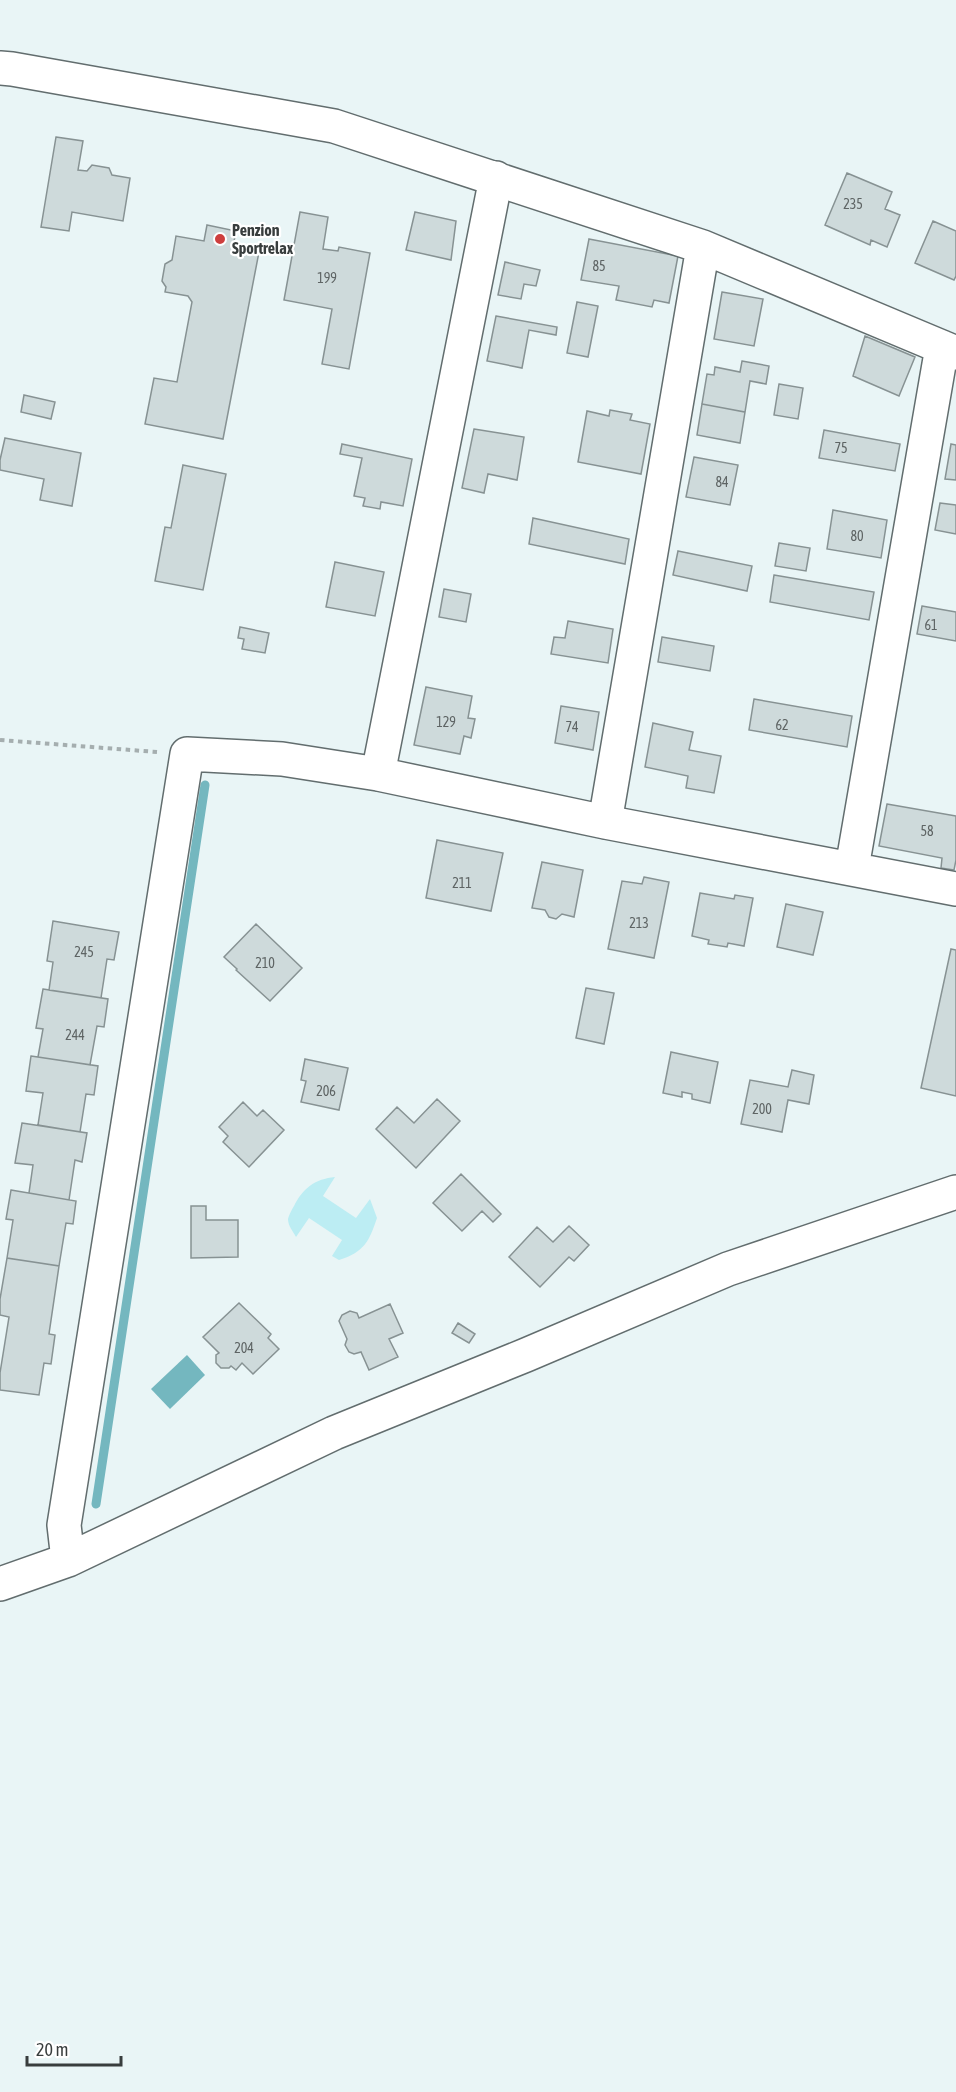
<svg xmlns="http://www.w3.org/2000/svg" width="956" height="2092" font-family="'Asap Condensed',sans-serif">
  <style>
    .green { fill: #bcedf3 }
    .water { fill: #74b7bf }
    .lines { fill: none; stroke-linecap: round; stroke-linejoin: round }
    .stream { stroke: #74b7bf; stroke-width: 9 }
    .building { fill: #cedadb; stroke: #879293; stroke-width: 1.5 }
    .street-casing { stroke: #626d6e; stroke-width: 36 }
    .path { stroke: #a5aeaf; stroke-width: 4; stroke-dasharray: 4.5 4.5; stroke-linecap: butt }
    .street { stroke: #fff; stroke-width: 33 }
    .poi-dot { fill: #ce3f3e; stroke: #fff; stroke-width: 2 }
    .labels { text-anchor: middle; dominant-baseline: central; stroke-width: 4.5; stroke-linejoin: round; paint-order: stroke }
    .number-label { font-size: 14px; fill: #5e6464 }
    .poi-label { font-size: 16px; font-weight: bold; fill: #383d3d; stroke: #fff; text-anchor: start }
  </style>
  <rect width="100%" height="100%" fill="#e9f5f6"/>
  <path class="green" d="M335 1177 323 1196 356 1218 370 1199 377 1218C369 1242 364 1252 339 1260L332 1256 342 1240 309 1218 296 1237C293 1231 288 1226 288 1219 289 1215 292 1209 294 1206 303 1188 315 1179 335 1177Z"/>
  <path class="water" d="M187 1355 205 1375 170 1409 151 1389Z"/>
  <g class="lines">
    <path class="stream" d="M96 1504 205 785"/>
  </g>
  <path class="building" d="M56 137 83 141 78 170 87 171 92 165 109 168 112 175 130 178 123 221 72 212 69 231 41 227Z
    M847 173 892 192 885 209 900 215 887 247 871 240 870 245 825 225Z
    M300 212 328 217 323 249 338 251 339 247 370 253 349 369 322 364 332 309 284 300Z
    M415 212 456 221 451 260 406 250Z
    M933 221 956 231V276L954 280 915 263Z
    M207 225 236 231 233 247 259 252 223 439 145 424 154 378 177 382 192 302 188 296 165 292 166 287 162 281 165 264 172 260 176 236 204 241Z
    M589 239 678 256 669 303 654 300 652 307 616 300 619 286 581 280Z
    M505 262 540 270 536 286 524 284 521 299 498 295Z
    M722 292 763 299 754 346 714 339Z
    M577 302 598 306 588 357 567 353Z
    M496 316 557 327 556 335 529 330 522 368 487 361Z
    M865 336 915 357 899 396 853 376Z
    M742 361 769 366 766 384 750 381 745 412 702 404 707 374 714 375 715 367 740 372Z
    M779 384 803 388 798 419 774 415Z
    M24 395 55 402 51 419 21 412Z
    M702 404 745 412 740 443 697 435Z
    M610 410 632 414 630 420 650 424 641 474 578 462 587 411 609 416Z
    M474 429 524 437 517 480 488 474 484 493 462 488Z
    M824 430 900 444 895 471 819 458Z
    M5 438 81 453 72 506 40 500 44 479 0 470V460Z
    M342 444 412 459 403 506 381 502 380 509 363 506 365 498 354 496 362 458 340 454Z
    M951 444 956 445V480L945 479Z
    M694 457 738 465 730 505 686 497Z
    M183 465 226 474 203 590 155 581 165 527 171 528Z
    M940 503 956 505V534L935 530Z
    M833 510 887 520 881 558 827 549Z
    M533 518 629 539 625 564 529 544Z
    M779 543 810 548 806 571 775 566Z
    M678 551 752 566 747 591 673 575Z
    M335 562 384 572 375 616 326 607Z
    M774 575 874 592 869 620 770 602Z
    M444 589 471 594 466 622 439 617Z
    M922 606 956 612V641L917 634Z
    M568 621 613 629 608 663 551 654 554 637 565 638Z
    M240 627 269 633 265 653 242 649 244 639 238 638Z
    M662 637 714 646 710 671 658 662Z
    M426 687 472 696 468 718 475 719 471 738 464 736 460 754 414 745Z
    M754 699 852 716 847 747 749 730Z
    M561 706 599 712 593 750 555 743Z
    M653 723 693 732 689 750 721 756 714 793 686 788 688 776 645 767Z
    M887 804 956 816V860L954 870 941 868 942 858 879 846Z
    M437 840 503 853 491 911 426 898Z
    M542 862 583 870 574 917 562 914 556 919 549 917 545 910 532 908Z
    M644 877 669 882 654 958 608 949 622 881 642 884Z
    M700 893 734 899 735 895 753 898 744 946 728 943 727 947 708 944 709 940 692 936Z
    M786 904 823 912 813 955 777 947Z
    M53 921 119 932 114 960 107 959 101 998 49 990 53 962 47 961Z
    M256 924 302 968 270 1001 236 970 237 969 224 957Z
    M951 949 956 950V1096L921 1088Z
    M586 988 614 993 604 1044 576 1038Z
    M43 989 108 999 104 1027 97 1026 90 1065 38 1057 43 1029 36 1028Z
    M671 1052 718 1062 710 1103 692 1099V1094L682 1092V1097L663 1093Z
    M31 1056 98 1066 94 1095 86 1094 80 1132 38 1125 43 1093 26 1091Z
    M305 1059 348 1068 339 1110 301 1102 306 1081 301 1080Z
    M792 1070 814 1075 809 1104 788 1100 782 1132 741 1124 750 1080 788 1087Z
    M437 1099 460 1121 416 1168 376 1129 397 1107 414 1123Z
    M243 1102 257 1116 263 1110 284 1130 249 1167 223 1142 228 1136 219 1127Z
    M22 1123 87 1133 82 1162 75 1160 69 1200 29 1193 33 1165 15 1163Z
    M461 1174 501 1214 493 1222 482 1211 462 1231 433 1203Z
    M11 1190 76 1201 73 1224 66 1223 59 1266 7 1258 13 1220 6 1219Z
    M191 1206H206V1220H238V1257L191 1258Z
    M569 1226 589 1245 574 1261 569 1257 540 1287 509 1257 537 1227 553 1242Z
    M7 1258 59 1266 49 1334 55 1335 51 1364 44 1363 39 1395 0 1390V1373L9 1317 0 1315V1299Z
    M239 1303 271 1334 268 1338 279 1349 253 1374 242 1363 236 1370 231 1366 229 1368H221L216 1363V1355L219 1353 203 1337Z
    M390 1304 403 1333 389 1339 398 1357 369 1370 361 1352 354 1354 349 1352 345 1345 347 1339 339 1321 342 1315 350 1311 357 1313 359 1318Z
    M458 1323 475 1334 469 1343 452 1333Z"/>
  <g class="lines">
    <defs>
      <path id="street" d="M0 68 12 69 334 126 703 247 956 353
        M378 774 496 178
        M605 822 703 247
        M852 868 942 347
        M68 1560 64 1525 187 754 282 759 378 774 605 822 956 889
        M0 1584 68 1560 334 1433 526 1355 728 1269 956 1192"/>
    </defs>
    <use href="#street" class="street-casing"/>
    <path class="path" d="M0 740 157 752"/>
    <use href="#street" class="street"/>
  </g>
  <circle class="poi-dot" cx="220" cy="239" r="6"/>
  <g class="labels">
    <g class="number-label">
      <text x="853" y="204">235</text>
      <text x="599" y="266">85</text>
      <text x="327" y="278">199</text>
      <text x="841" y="448">75</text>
      <text x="722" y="482">84</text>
      <text x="857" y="536">80</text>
      <text x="931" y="625">61</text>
      <text x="446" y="722">129</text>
      <text x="782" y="725">62</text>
      <text x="572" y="727">74</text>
      <text x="927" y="831">58</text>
      <text x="462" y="883">211</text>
      <text x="639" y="923">213</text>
      <text x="84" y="952">245</text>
      <text x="265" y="963">210</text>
      <text x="75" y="1035">244</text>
      <text x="326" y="1091">206</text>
      <text x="762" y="1109">200</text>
      <text x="244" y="1348">204</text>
    </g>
    <g class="poi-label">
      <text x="232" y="230">Penzion<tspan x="232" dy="18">Sportrelax</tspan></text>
    </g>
  </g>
  <path d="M27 2056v9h94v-9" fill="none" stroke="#383d3d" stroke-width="3"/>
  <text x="36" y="2056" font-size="18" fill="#383d3d" stroke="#ffffff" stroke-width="4.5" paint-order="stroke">20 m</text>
</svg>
